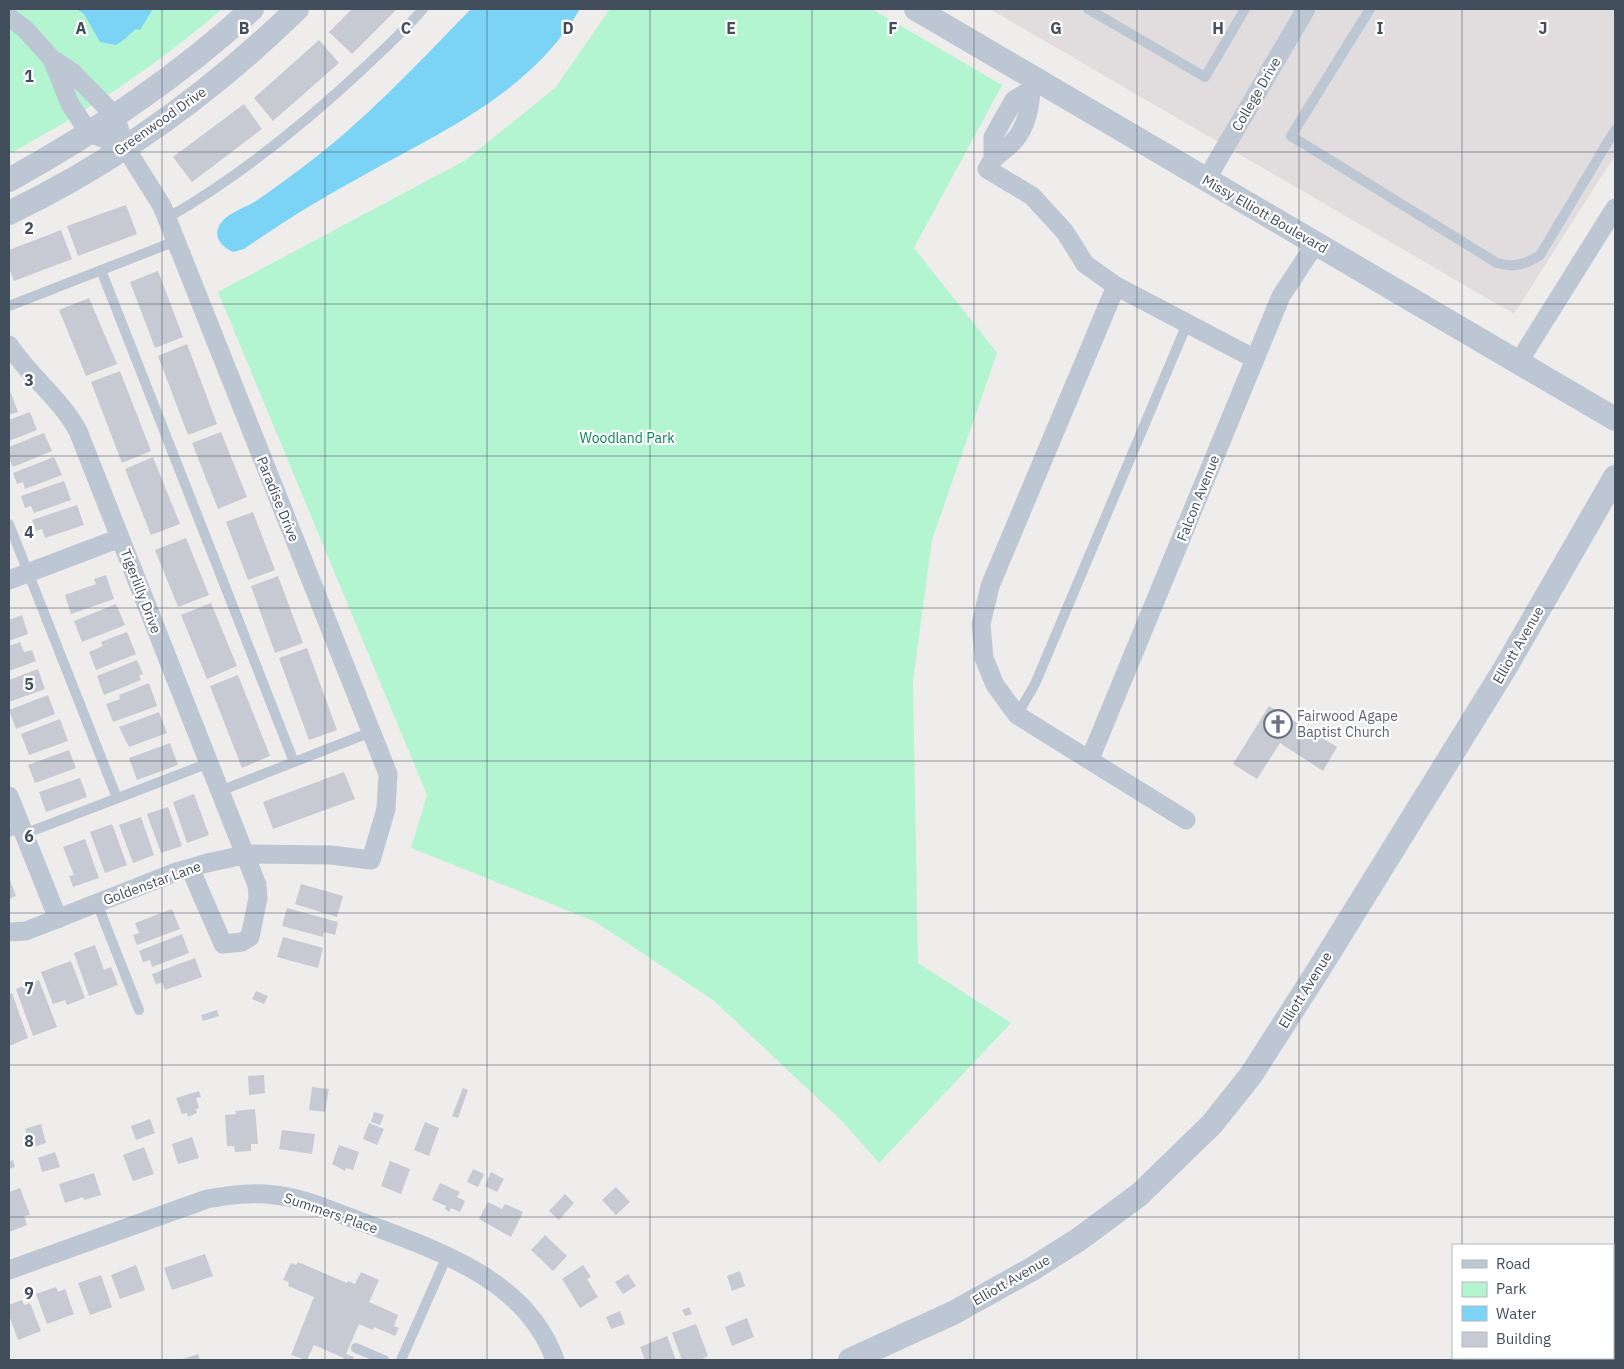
<svg xmlns="http://www.w3.org/2000/svg" width="1624" height="1369" font-family="'IBM Plex Sans',sans-serif">
  <style>
    .education { fill: #e1ddde }
    .green { fill: #b3f4d1 }
    .water { fill: #7bd4f6 }
    .building { fill: #c7cad3 }
    .lines { fill: none; stroke-linecap: round; stroke-linejoin: round }
    .service { stroke: #bdc7d4; stroke-width: 10 }
    .minor { stroke: #bdc7d4; stroke-width: 19 }
    .tertiary { stroke: #bdc7d4; stroke-width: 24 }
    .grid { fill: none; stroke: #424e5c; stroke-width: 1; stroke-opacity: 0.55 }
    .labels { text-anchor: middle; dominant-baseline: central; stroke-width: 4.5; stroke-linejoin: round; paint-order: stroke }
    .street-label { font-size: 14px; fill: #424e5c; stroke: #fff }
    .park-label { font-size: 14px; fill: #0b8551; stroke: #fff }
    .worship-label { font-size: 14px; fill: #5b616d; stroke: #fff; text-anchor: start }
    .grid-label { font-size: 16px; text-anchor: middle; font-weight: bold; fill: #424e5c; stroke: #fff; stroke-width: 4.5; stroke-linejoin: round; paint-order: stroke }
  </style>
  <rect width="100%" height="100%" fill="#efecec"/>
  <path class="education" d="M990 9H1615V155L1514 314Z"/>
  <path class="green" d="M9 9H222C157 65 85 113 9 154Z
    M610 9H872L1002 85 914 248 997 353 932 540 913 680 918 963 1011 1023 879 1163 843 1122 713 1000 594 921 411 848 427 795 218 292 466 160 556 87Z"/>
  <path class="water" d="M77 9H153L140 30 136 29C129 34 124 41 116 45L100 42 84 14Z
    M471 9H580C529 95 440 132 357 179 318 200 280 224 244 249L233 252C223 247 213 239 219 226 226 213 245 208 256 201 271 191 285 180 299 170 363 123 416 65 471 9Z"/>
  <path class="building" d="M352 9H397L352 54 329 32Z
    M319 40 339 63 273 121 254 98Z
    M244 104 262 129 192 182 173 157Z
    M126 205 137 234 78 256 67 226Z
    M61 230 72 259 14 281 9 268V250Z
    M158 271 183 337 155 348 130 282Z
    M89 298 117 364 86 376 59 310Z
    M187 344 217 424 188 435 158 356Z
    M120 371 151 451 122 463 91 382Z
    M9 393H11L18 412 9 415Z
    M30 412 37 430 9 441V420Z
    M221 432 247 497 218 509 192 443Z
    M44 433 52 451 13 467 9 459V447Z
    M54 457 62 475 25 489 23 482 17 484 13 473Z
    M153 457 180 524 151 535 125 469Z
    M64 481 71 500 34 513 31 506 25 508 21 496Z
    M77 505 84 525 45 538 42 529 36 531 32 520Z
    M253 512 275 570 248 580 226 522Z
    M186 538 209 595 178 607 155 550Z
    M106 575 114 599 71 614 65 595 96 584 94 579Z
    M278 576 303 643 275 653 251 586Z
    M211 603 237 666 207 679 181 615Z
    M116 604 125 625 82 642 74 621Z
    M22 615 28 634 9 641V620Z
    M127 632 136 654 96 670 89 652 103 646 101 642Z
    M20 642 24 652 32 650 36 661 9 671V646Z
    M307 648 337 730 309 740 279 658Z
    M137 660 143 674 139 676 141 680 104 695 97 676Z
    M38 669 45 689 9 702V680Z
    M238 675 270 756 242 768 210 686Z
    M149 683 157 706 113 722 106 704 120 699 119 695Z
    M48 695 55 714 16 729 9 710Z
    M1269 706 1337 747 1323 771 1280 743 1257 779 1233 764Z
    M159 712 167 733 129 747 119 727Z
    M60 719 68 741 29 755 21 734Z
    M170 743 178 765 137 780 129 758Z
    M69 750 76 768 35 783 28 765Z
    M344 772 355 799 273 829 263 802Z
    M80 778 87 797 46 812 39 792Z
    M194 794 209 835 187 843 173 802Z
    M168 807 182 846 161 853 147 814Z
    M141 817 154 855 133 863 119 825Z
    M112 824 127 865 105 873 90 832Z
    M85 839 99 878 73 887 69 876 74 875 63 847Z
    M9 877 16 896 9 899Z
    M301 884 343 896 337 917 295 904Z
    M287 908 338 922 335 935 324 932 323 937 282 926Z
    M172 909 180 929 137 945 133 935 139 933 135 923Z
    M182 934 189 953 152 967 150 960 143 962 139 951Z
    M283 937 323 948 318 968 277 957Z
    M95 945 104 970 111 967 118 985 89 996 74 953Z
    M195 958 202 977 165 990 162 982 156 985 152 974Z
    M71 961 85 998 67 1005 65 1000 53 1004 41 972Z
    M39 980 57 1027 33 1036 16 989Z
    M256 991 268 996 264 1004 252 999Z
    M12 993 28 1038 9 1046V994Z
    M217 1010 219 1016 203 1021 201 1015Z
    M264 1075 265 1093 249 1095 248 1076Z
    M312 1087 329 1089 325 1112 309 1110Z
    M463 1088 468 1090 458 1118 452 1116Z
    M199 1091 201 1097 196 1098 199 1108 196 1109 197 1113 188 1117 187 1113 182 1114 176 1098Z
    M255 1109 258 1144H251V1151L235 1152 234 1146H227L225 1115 236 1114 235 1111Z
    M374 1112 384 1115 380 1125 371 1122Z
    M150 1119 155 1133 136 1140 131 1126Z
    M425 1122 439 1128 429 1156 414 1150Z
    M369 1123 384 1129 377 1145 363 1139Z
    M41 1124 46 1143 31 1148 25 1129Z
    M282 1130 315 1134 312 1154 279 1149Z
    M192 1137 199 1158 178 1164 172 1144Z
    M339 1145 359 1152 353 1170 346 1168 345 1171 332 1164Z
    M144 1147 154 1174 133 1181 123 1155Z
    M55 1152 60 1167 42 1172 38 1158Z
    M13 1160 15 1167 9 1169V1161Z
    M390 1161 410 1169 401 1194 381 1186Z
    M473 1169 484 1174 478 1187 467 1182Z
    M491 1172 504 1179 497 1192 485 1186Z
    M94 1173 101 1195 84 1200 83 1197 65 1203 59 1184Z
    M440 1183 460 1192 457 1197 465 1201 460 1212 451 1208 449 1212 445 1209 446 1206 432 1200Z
    M616 1187 630 1202 616 1215 602 1200Z
    M20 1188 30 1215 24 1216 27 1225 9 1232V1192Z
    M565 1194 574 1203 559 1220 549 1211Z
    M488 1202 502 1209 505 1204 523 1212 511 1237 479 1219Z
    M545 1235 567 1256 553 1271 531 1250Z
    M205 1254 213 1276 172 1290 164 1268Z
    M298 1262 347 1283 348 1281 355 1284 361 1272 379 1280 369 1302 398 1315 394 1326 399 1328 395 1336 374 1327 373 1330 359 1324 346 1354 354 1357 353 1360H343L344 1358 314 1345 307 1360 291 1355 314 1297 288 1286 289 1282 283 1280 291 1263 296 1265Z
    M136 1265 145 1290 120 1299 111 1275Z
    M583 1265 591 1277 587 1279 598 1297 580 1308 562 1279Z
    M740 1271 745 1286 732 1291 727 1276Z
    M628 1274 636 1286 623 1294 615 1282Z
    M101 1275 112 1307 90 1315 78 1283Z
    M56 1287 58 1292 65 1289 74 1314 47 1324 36 1294Z
    M22 1300 24 1305 30 1303 41 1331 18 1340 9 1315V1305Z
    M689 1307 692 1314 685 1316 682 1310Z
    M620 1311 625 1324 611 1329 606 1317Z
    M747 1318 754 1337 732 1346 725 1327Z
    M696 1324 708 1356 700 1360H682L672 1333Z
    M667 1336 676 1360H645L640 1347Z
    M198 1354 200 1360H180Z"/>
  <g class="lines">
    <path class="service" d="M1088 9 1205 77 1245 9
      M1370 9 1291 136 1497 263C1514 268 1526 264 1540 255L1615 130
      M167 218C239 177 303 125 364 68 384 49 405 30 423 9
      M101 270 294 762
      M9 306 176 241
      M9 524 117 798
      M1017 715 1035 684 1187 324
      M220 791 371 732
      M9 832 21 827
      M24 834 209 763
      M97 903 139 1010
      M356 1348 384 1360
      M401 1360 447 1256"/>
    <path class="minor" d="M9 17 25 29 52 59 72 72 115 116 125 147 162 206 388 774 386 809 371 860 331 855 249 854 207 863 176 872 26 931 9 932
      M52 59 70 104 89 133 125 147
      M993 157V137L1014 100 1031 90C1030 109 1026 130 1011 144 1000 155 994 155 987 169L1032 196 1065 232 1085 264 1116 286 1255 359
      M1206 180 1306 9
      M1116 286 990 586 981 624 984 658 995 685 1017 715 1186 820
      M9 345C29 376 60 398 78 431L257 885 258 898 250 937 242 942 223 944 190 868
      M1518 363 1615 208
      M9 580 120 538
      M1090 759 1281 296 1316 243
      M9 796 58 919
      M9 1270 207 1199C230 1195 251 1192 275 1195 306 1198 336 1213 365 1223 438 1251 526 1279 555 1360"/>
    <path class="tertiary" d="M916 9 1615 419
      M9 180C96 132 179 76 252 9
      M9 213C115 162 213 91 297 9
      M850 1360 953 1313 1032 1269 1078 1240 1140 1194 1212 1124 1251 1075 1319 969 1504 670 1615 477"/>
  </g>
  <path class="grid" d="M162 9V1360M325 9V1360M487 9V1360M650 9V1360M812 9V1360M974 9V1360M1137 9V1360M1299 9V1360M1462 9V1245M9 152H1615M9 304H1615M9 456H1615M9 608H1615M9 761H1615M9 913H1615M9 1065H1615M9 1217H1615M1462 1358V1360"/>
  <defs>
    <symbol id="church-ring" viewBox="-11 -11 22 22"><circle r="9.5" fill="#fff" stroke="#6b7280" stroke-width="1.5"/><path d="M-1.2-6h2.4v3.5h3.3v2.4h-3.3V6h-2.4V-.1h-3.3v-2.4h3.3Z" fill="#6b7280"/></symbol>
  </defs>
  <g fill-rule="evenodd">
    <use href="#church-ring" x="1262" y="708" width="32" height="32"/>
  </g>
  <g class="labels">
    <g class="street-label">
      <text transform="translate(1256 94) rotate(-60)">College Drive</text>
      <text transform="translate(160 121) rotate(-35)">Greenwood Drive</text>
      <text transform="translate(1265 214) rotate(30)">Missy Elliott Boulevard</text>
      <text transform="translate(1198 498) rotate(-68)">Falcon Avenue</text>
      <text transform="translate(278 499) rotate(68)">Paradise Drive</text>
      <text transform="translate(141 591) rotate(69)">Tigerlilly Drive</text>
      <text transform="translate(1518 645) rotate(-60)">Elliott Avenue</text>
      <text transform="translate(152 883) rotate(-20)">Goldenstar Lane</text>
      <text transform="translate(1305 990) rotate(-58)">Elliott Avenue</text>
      <text transform="translate(331 1213) rotate(19)">Summers Place</text>
      <text transform="translate(1011 1280) rotate(-30)">Elliott Avenue</text>
    </g>
    <g class="park-label">
      <text x="627" y="438">Woodland Park</text>
    </g>
    <g class="worship-label">
      <text x="1297" y="716">Fairwood Agape<tspan x="1297" dy="16">Baptist Church</tspan></text>
    </g>
  </g>
  <g class="grid-label">
    <text x="81" y="34">A</text>
    <text x="244" y="34">B</text>
    <text x="406" y="34">C</text>
    <text x="568" y="34">D</text>
    <text x="731" y="34">E</text>
    <text x="893" y="34">F</text>
    <text x="1056" y="34">G</text>
    <text x="1218" y="34">H</text>
    <text x="1380" y="34">I</text>
    <text x="1543" y="34">J</text>
    <text x="29" y="82">1</text>
    <text x="29" y="234">2</text>
    <text x="29" y="386">3</text>
    <text x="29" y="538">4</text>
    <text x="29" y="690">5</text>
    <text x="29" y="842">6</text>
    <text x="29" y="994">7</text>
    <text x="29" y="1147">8</text>
    <text x="29" y="1299">9</text>
  </g>
  <rect width="1624" height="1369" fill="none" stroke="#424e5c" stroke-width="20"/>
  <rect x="1452" y="1244" width="162" height="115" fill="#ffffff" stroke="#b3b8be"/>
  <rect x="1462" y="1260" width="25" height="8" fill="#bdc7d4" stroke="#b3b8be"/>
  <text x="1496" y="1269" font-size="15" fill="#424e5c">Road</text>
  <rect x="1462" y="1282" width="25" height="15" fill="#b3f4d1" stroke="#b3b8be"/>
  <text x="1496" y="1294" font-size="15" fill="#424e5c">Park</text>
  <rect x="1462" y="1306" width="25" height="15" fill="#7bd4f6" stroke="#b3b8be"/>
  <text x="1496" y="1319" font-size="15" fill="#424e5c">Water</text>
  <rect x="1462" y="1332" width="25" height="15" fill="#c7cad3" stroke="#b3b8be"/>
  <text x="1496" y="1344" font-size="15" fill="#424e5c">Building</text>
</svg>
